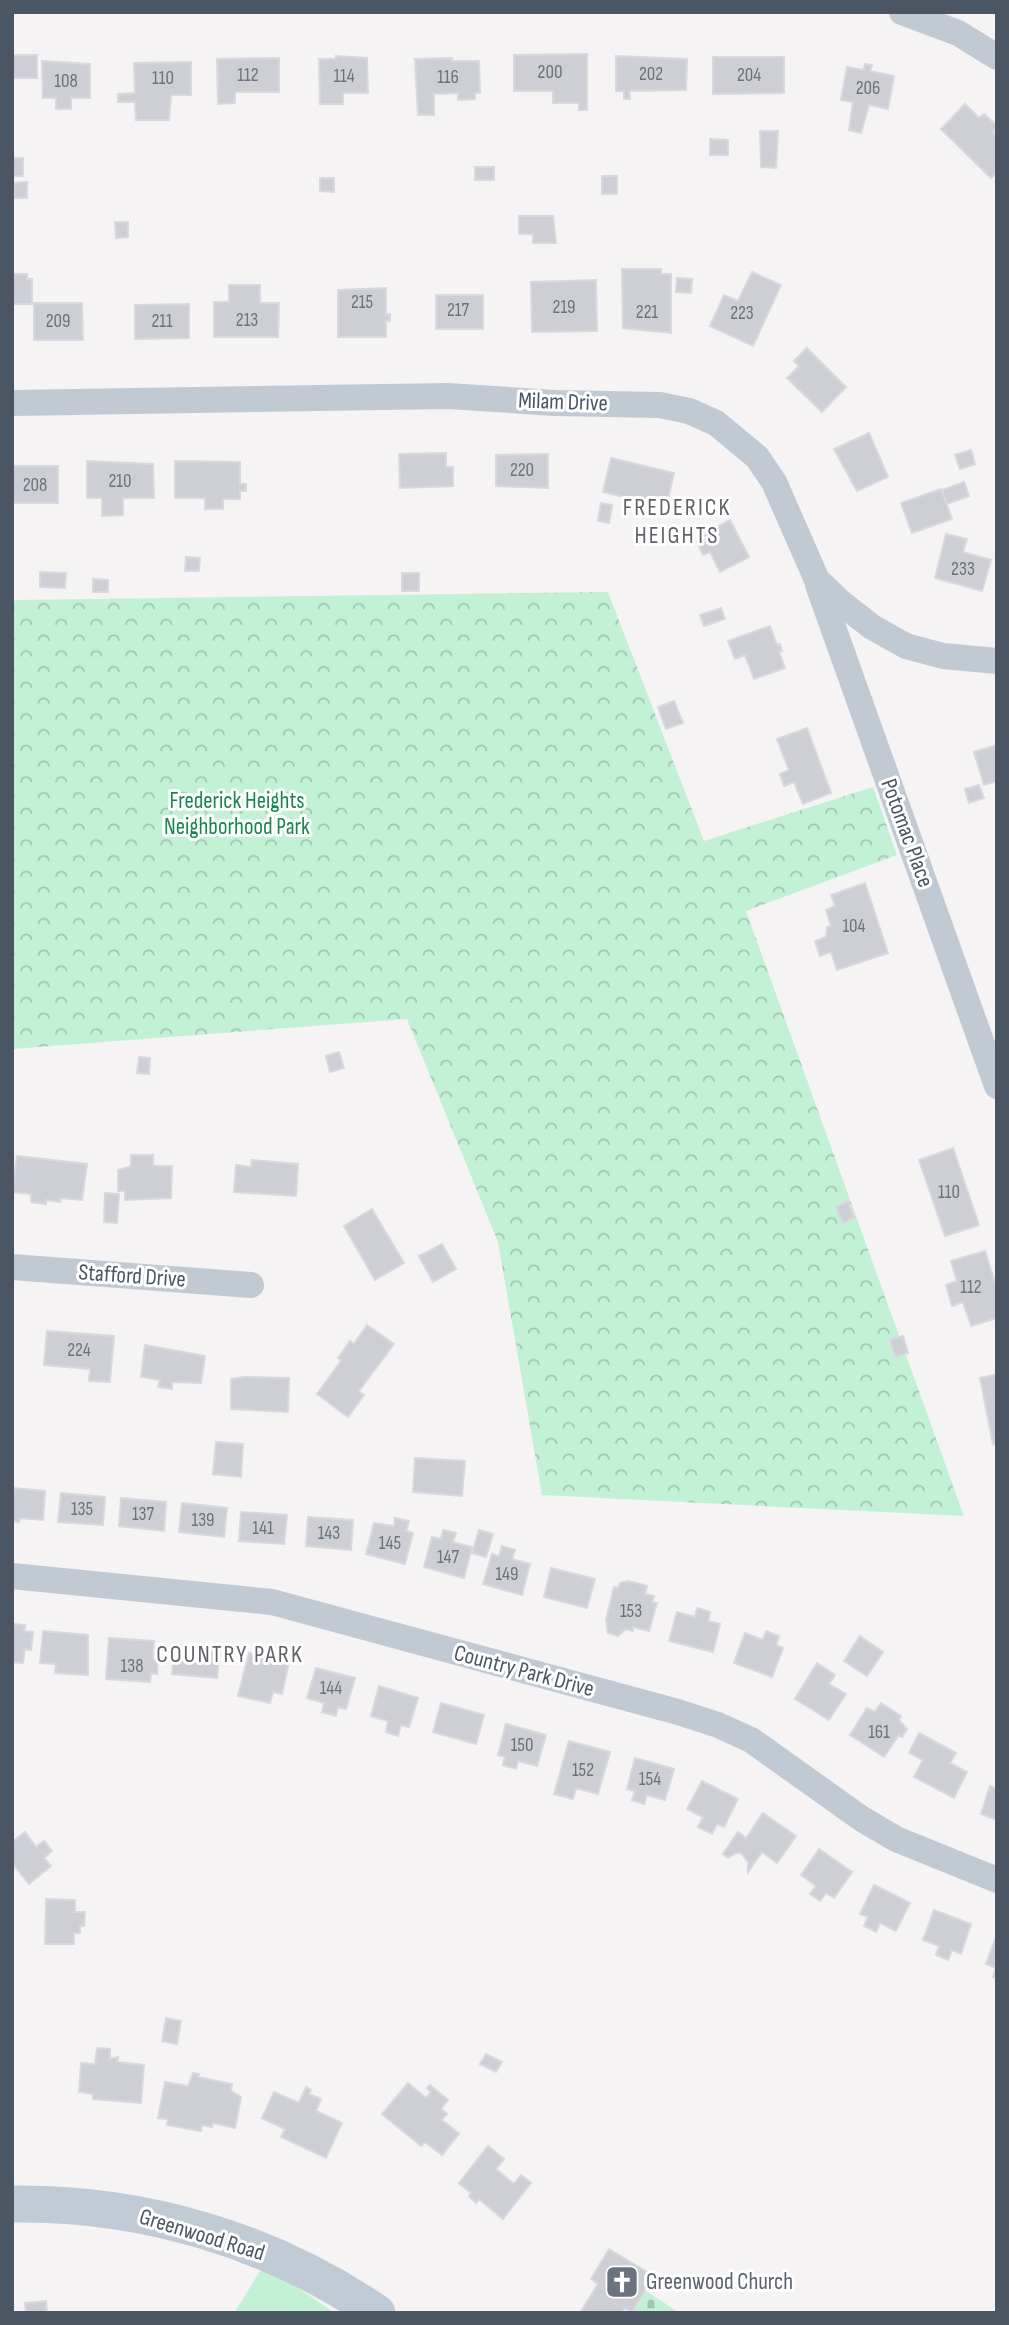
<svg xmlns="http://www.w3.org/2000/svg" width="1009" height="2325" font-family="'Sofia Sans Condensed',sans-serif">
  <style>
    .grass { fill: #c3f1d5 }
    .forest { fill: url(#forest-crowns) }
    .cemetery { fill: url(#cemetery-stones) }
    .building { fill: #cdcfd5; stroke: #d7d9de; stroke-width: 2 }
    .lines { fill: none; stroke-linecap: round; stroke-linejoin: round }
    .street { stroke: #c1cad2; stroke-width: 26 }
    .secondary { stroke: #c1cbd6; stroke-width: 37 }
    .labels { text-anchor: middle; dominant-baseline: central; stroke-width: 6; stroke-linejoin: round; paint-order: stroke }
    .number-label { font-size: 19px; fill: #6b747e }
    .street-label { font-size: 23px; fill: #4a5661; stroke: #fff }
    .park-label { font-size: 23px; fill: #17864f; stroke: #fff }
    .worship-label { font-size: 23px; fill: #5b616d; stroke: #fff; text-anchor: start }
    .neighbourhood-label { font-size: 24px; letter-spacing: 2px; fill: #5f6368; stroke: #fff }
  </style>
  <defs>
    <pattern id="forest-crowns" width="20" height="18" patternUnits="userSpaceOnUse" patternTransform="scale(1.75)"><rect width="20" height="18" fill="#c3f1d5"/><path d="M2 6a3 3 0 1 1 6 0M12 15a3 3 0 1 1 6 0" fill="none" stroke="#a0c6b0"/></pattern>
    <pattern id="cemetery-stones" width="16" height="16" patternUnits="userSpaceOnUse" patternTransform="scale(1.75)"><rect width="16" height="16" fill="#c3f1d5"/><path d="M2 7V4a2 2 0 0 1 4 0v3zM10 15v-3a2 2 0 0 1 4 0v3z" fill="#a0c6b0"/></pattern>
  </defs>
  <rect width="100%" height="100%" fill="#f5f3f3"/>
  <path class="grass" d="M264 2265 335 2313H234Z"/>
  <path class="forest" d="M608 592 704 841 873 787 897 855 746 911 964 1516 542 1495 498 1242 407 1019 12 1049V600Z"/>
  <path class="cemetery" d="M646 2291 680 2313H632Z"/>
  <path class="building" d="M587 54V110H579V103H553V91H514V55Z
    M13 55H37V78H13Z
    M336 56 367 58 368 93H343V104H320L319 59H336Z
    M616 56 687 59 686 90 629 91 630 99H624V91H616Z
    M713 57H784V93L713 94Z
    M279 58V92H235V103L218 104 217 59Z
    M452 58V61H479L480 93H475V99L458 100V93L434 94V115H418L415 59Z
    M42 61 90 64V98H71V109H56V98H43Z
    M191 62V95H171L169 120H136L135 102H118V94L135 93 134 63Z
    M865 64 872 65 870 71 894 76 888 109 869 105 861 133 849 130 853 102 841 100 847 67 864 70Z
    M965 104 979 118 984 114 997 126 993 132 997 136V172L991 178 941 129Z
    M760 131H778L776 168 761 167Z
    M710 139 728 140V155H710Z
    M12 158H23V176H12Z
    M475 167H494V180H475Z
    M602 176H617V194H602Z
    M320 178H334V192L320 191Z
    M27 182V198H14V183Z
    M519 216H553L556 243H533V234H519Z
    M115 222H128V237L116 238Z
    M622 269H661V274H671V333L623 328Z
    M752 272 781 285 753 346 710 326 724 295 738 301Z
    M13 274H27V279H32V304H12Z
    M677 278 692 279 691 293 676 292Z
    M596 280 597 331 532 332 531 282Z
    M229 285H260V303H279L278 337H214V302H229Z
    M386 288V315L390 314V321H386V337H338V290Z
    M436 295H483V329H436Z
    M34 303H82L83 340H34Z
    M189 304V338L135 339V305Z
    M807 348 846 387 822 412 787 378 799 366 794 361Z
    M869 433 888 477 857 491 834 449Z
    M971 450 975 464 960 469 955 455Z
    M446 453V467H453V486L400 488 399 454Z
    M548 454V488L496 486V455Z
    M611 458 674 473 666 507 603 492Z
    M87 461 153 464 154 498H123V515L102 516V498H87Z
    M175 461 240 462V484H246V491H240V499H223V509H205V498H175Z
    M12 466H58V503H12Z
    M964 482 969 496 947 504 942 490Z
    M941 489 952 519 912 533 901 503Z
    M601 503 612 505 609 523 598 521Z
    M730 520 749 557 720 572 710 552 703 555 697 542 703 539 701 535Z
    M946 534 967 539 963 552 991 560 982 591 935 578Z
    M186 557 200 558 199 571H185Z
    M40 572 66 573 65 588 40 587Z
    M402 573H419V591H402Z
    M93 579 108 580V592H93Z
    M721 608 725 619 704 626 700 615Z
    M770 626 777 645 780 644 782 651 779 652 785 668 754 679 745 655 735 659 728 641Z
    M674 701 683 723 666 729 658 707Z
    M807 728 831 793 803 804 794 782 784 786 780 774 789 770 777 739Z
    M997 745V781L984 785 974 752Z
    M979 785 984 798 969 803 965 789Z
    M865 883 888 953 837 970 831 952 820 956 815 941 826 937 827 927 831 926 826 910 835 906 831 895Z
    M339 1052 344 1068 330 1072 326 1056Z
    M139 1057 150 1058 149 1074 137 1073Z
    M953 1148 979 1225 945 1236 919 1160Z
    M131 1155H153V1166H172L171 1198 125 1200V1191H118V1170L131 1166Z
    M17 1156 87 1164 82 1200 61 1198 60 1202 46 1200V1204L31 1202V1194L12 1192Z
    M252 1160 298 1164 296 1196 234 1192 236 1165 251 1167Z
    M105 1193 119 1194 117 1223 104 1222Z
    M848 1201 855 1218 843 1223 836 1207Z
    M372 1209 404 1263 375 1280 344 1226Z
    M442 1244 456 1269 433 1282 419 1256Z
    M985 1251 997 1289V1318L971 1326 963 1302 952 1306 946 1285 957 1281 951 1261Z
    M367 1325 394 1344 359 1391 364 1395 348 1417 317 1394 341 1361 338 1358 350 1341 354 1344Z
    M47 1331 114 1336 110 1382 89 1381 90 1369 44 1365Z
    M903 1336 908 1353 895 1357 890 1340Z
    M145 1345 205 1356 201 1383 172 1382V1389L158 1387 160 1380 141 1377Z
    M997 1374V1443L993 1444 980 1378Z
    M244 1377 289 1378 288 1412 231 1409V1379Z
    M216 1442 243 1444 241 1477 213 1474Z
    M415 1458 465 1461 462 1496 413 1492Z
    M12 1488 45 1491 43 1520 20 1518 19 1522 12 1521Z
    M61 1493 105 1497 103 1525 58 1522Z
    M121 1498 166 1502 164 1531 119 1526Z
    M182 1503 227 1508 224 1537 179 1532Z
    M241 1512 287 1515 284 1544 239 1541Z
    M308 1517 353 1520 351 1550 306 1546Z
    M395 1518 409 1521 406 1531 413 1533 405 1564 366 1554 374 1523 394 1526Z
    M443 1530 456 1533 453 1542 472 1547 464 1578 424 1567 432 1537 441 1539Z
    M479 1530 493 1534 486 1557 472 1553Z
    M502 1546 515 1550 512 1559 530 1564 522 1595 483 1584 492 1554 499 1556Z
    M551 1568 595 1579 587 1608 544 1597Z
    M628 1581 647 1586 645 1594 654 1596 652 1602 657 1603 649 1631 633 1627V1631L626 1629 618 1636 608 1633 606 1620 614 1587 618 1588 620 1583Z
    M697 1608 710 1612 708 1621 720 1624 713 1652 669 1641 677 1612 695 1617Z
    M12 1624 25 1625 24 1631 33 1632 31 1650 25 1649 23 1663 12 1662Z
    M43 1631 88 1635V1675L55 1673 56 1664 40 1663Z
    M766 1631 779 1636 776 1645 783 1648 772 1677 734 1663 745 1633 763 1640Z
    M860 1636 883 1652 867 1676 844 1661Z
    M109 1638 154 1641 153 1659 158 1660 157 1674 151 1673 150 1682 106 1679Z
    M175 1645 220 1649 217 1678 172 1674Z
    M249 1653 289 1662 282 1694 273 1692 270 1703 238 1696Z
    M817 1663 835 1675 829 1684 846 1694 829 1720 795 1699Z
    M316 1668 355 1678 346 1709 338 1707 336 1716 322 1712 324 1703 307 1698Z
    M379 1686 418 1698 409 1727 401 1725 398 1736 386 1732 388 1721 371 1716Z
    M441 1703 484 1715 476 1744 433 1732Z
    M881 1703 901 1716 899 1720 907 1729 902 1737 899 1735 884 1757 850 1735 867 1708 875 1712Z
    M506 1724 546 1735 537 1766 518 1761 516 1769 503 1765 505 1757 498 1755Z
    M919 1733 956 1753 950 1763 967 1772 954 1798 914 1777 923 1760 909 1753Z
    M569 1741 610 1752 598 1794 576 1788 573 1799 554 1794Z
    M635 1758 674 1769 665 1800 647 1795 644 1804 632 1800 635 1791 627 1789Z
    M702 1781 738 1799 724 1827 717 1824 712 1834 698 1827 703 1817 687 1809Z
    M990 1786 997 1789V1820L981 1814Z
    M763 1813 796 1836 777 1863 762 1852 748 1872V1862L741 1853H736L728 1858 723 1854 738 1832 746 1838Z
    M25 1832 36 1847 44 1841 52 1851 44 1858 51 1866 29 1884 12 1863V1842Z
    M819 1849 852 1872 834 1898 826 1893 820 1901 810 1894 816 1886 801 1875Z
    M874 1885 910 1903 896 1931 880 1923 876 1932 864 1926 868 1917 860 1914Z
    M46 1899 75 1900V1912H85L84 1926H80V1933H74V1944H45Z
    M934 1910 971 1924 961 1954 952 1950 948 1960 936 1955 939 1946 923 1940Z
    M997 1934V1978L993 1977 996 1968 986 1964Z
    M166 2018 181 2021 177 2044 162 2041Z
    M97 2048 110 2049V2059L118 2057 117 2062 144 2065 141 2103 93 2099V2094L79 2092 81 2063 95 2064Z
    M486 2054 502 2062 496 2072 480 2064Z
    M193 2073 199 2074 198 2077 232 2084 231 2091 241 2097 235 2128 213 2123 212 2127 202 2125 201 2131 167 2125 168 2119 158 2118 165 2082 188 2086Z
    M408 2083 426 2098 431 2092 427 2088 430 2085 448 2100 441 2109 447 2114 442 2120 459 2134 442 2155 425 2142 421 2146 382 2114Z
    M306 2087 311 2090 309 2094 321 2099 316 2111 342 2123 326 2158 281 2137 285 2129 262 2118 274 2092 299 2103Z
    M488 2146 504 2159 496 2169 514 2184 521 2175 531 2183 503 2219 479 2199 476 2203 469 2196 471 2193 459 2183Z
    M609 2249 654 2276 632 2312 625 2308 621 2313H580L598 2284 591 2279Z
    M46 2301 47 2313H26L25 2303Z"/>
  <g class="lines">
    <path class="street" d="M902 12 958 33 997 57
      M12 403 448 396 554 403 660 405 689 411 716 423 757 457 774 482 817 580 840 602 872 627 906 646 943 656 997 661
      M818 585 997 1086
      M12 1267 251 1285
      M12 1576 272 1602 678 1712 718 1725 751 1740 862 1819 896 1839 997 1880"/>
    <path class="secondary" d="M12 2204C142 2202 270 2240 377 2313"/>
  </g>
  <defs>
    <symbol id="church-square" viewBox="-11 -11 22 22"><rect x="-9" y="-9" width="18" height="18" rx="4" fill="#6b7280" stroke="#fff"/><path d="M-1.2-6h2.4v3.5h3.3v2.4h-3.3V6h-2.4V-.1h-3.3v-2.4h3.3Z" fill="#fff"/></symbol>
  </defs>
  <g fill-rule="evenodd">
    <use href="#church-square" x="603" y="2263" width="38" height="38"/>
  </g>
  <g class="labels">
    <g class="number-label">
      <text x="550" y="72">200</text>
      <text x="651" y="74">202</text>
      <text x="248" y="75">112</text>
      <text x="749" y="75">204</text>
      <text x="344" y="76">114</text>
      <text x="448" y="77">116</text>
      <text x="163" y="78">110</text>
      <text x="66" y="81">108</text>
      <text x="868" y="88">206</text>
      <text x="362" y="302">215</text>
      <text x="564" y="307">219</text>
      <text x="458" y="310">217</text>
      <text x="647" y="312">221</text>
      <text x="742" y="313">223</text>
      <text x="247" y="320">213</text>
      <text x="58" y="321">209</text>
      <text x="162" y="321">211</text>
      <text x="522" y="470">220</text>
      <text x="120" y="481">210</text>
      <text x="35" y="485">208</text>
      <text x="963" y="569">233</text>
      <text x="854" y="926">104</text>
      <text x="949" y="1192">110</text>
      <text x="971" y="1287">112</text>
      <text x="79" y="1350">224</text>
      <text x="82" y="1509">135</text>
      <text x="143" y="1514">137</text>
      <text x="203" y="1520">139</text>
      <text x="263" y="1528">141</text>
      <text x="329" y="1533">143</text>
      <text x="390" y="1543">145</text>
      <text x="448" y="1557">147</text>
      <text x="507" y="1574">149</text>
      <text x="631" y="1611">153</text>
      <text x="132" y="1666">138</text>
      <text x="331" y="1688">144</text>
      <text x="879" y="1732">161</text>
      <text x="522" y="1745">150</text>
      <text x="583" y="1770">152</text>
      <text x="650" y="1779">154</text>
    </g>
    <g class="street-label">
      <text transform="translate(563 402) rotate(2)">Milam Drive</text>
      <text transform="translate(907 833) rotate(70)">Potomac Place</text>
      <text transform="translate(132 1276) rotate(4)">Stafford Drive</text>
      <text transform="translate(524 1671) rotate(15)">Country Park Drive</text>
      <text transform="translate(202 2235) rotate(17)">Greenwood Road</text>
    </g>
    <g class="park-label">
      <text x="237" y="801">Frederick Heights<tspan x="237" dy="26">Neighborhood Park</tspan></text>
    </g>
    <g class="worship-label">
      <text x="646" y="2282">Greenwood Church</text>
    </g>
    <g class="neighbourhood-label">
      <text x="677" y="507">FREDERICK<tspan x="677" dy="28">HEIGHTS</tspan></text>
      <text x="230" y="1654">COUNTRY PARK</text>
    </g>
  </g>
  <rect width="1009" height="2325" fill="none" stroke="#4a5661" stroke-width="28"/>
</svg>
